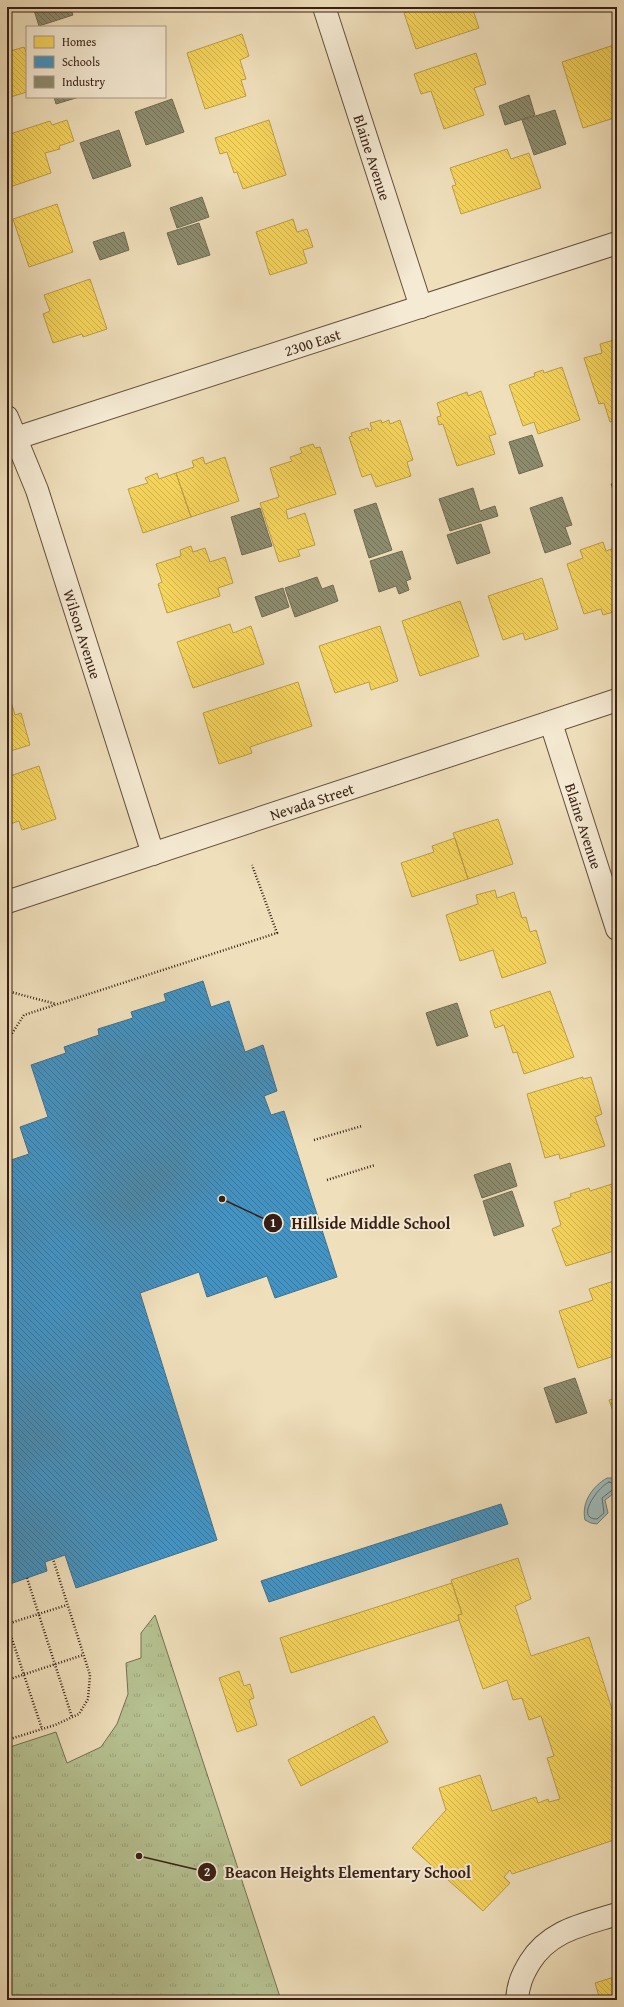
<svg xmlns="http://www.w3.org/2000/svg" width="624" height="2007" font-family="'Gentium Book Plus',serif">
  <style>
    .grass { fill: url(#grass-tufts); stroke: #767054 }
    .water { fill: #9ebaba; stroke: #757c78 }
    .homes { fill: url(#homes-back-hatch); stroke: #bd9e47 }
    .schools { fill: url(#schools-back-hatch); stroke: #3f708f }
    .industry { fill: url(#industry-back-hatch); stroke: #726b53 }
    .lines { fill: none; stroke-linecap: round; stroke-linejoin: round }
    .shore { stroke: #6a6c68; stroke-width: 1 }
    .minor-casing { stroke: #654f3e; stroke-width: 24 }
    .tertiary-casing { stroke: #654f3e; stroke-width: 24 }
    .path { stroke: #371f15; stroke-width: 2.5; stroke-dasharray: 1 2; stroke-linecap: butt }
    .minor { stroke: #f5ead3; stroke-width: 22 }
    .tertiary { stroke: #f5ead3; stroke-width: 22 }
    .labels { text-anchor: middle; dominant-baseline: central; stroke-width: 4; stroke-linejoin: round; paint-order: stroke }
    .street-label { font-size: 15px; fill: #371f15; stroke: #f5ead3 }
    .leader { fill: none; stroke: #371f15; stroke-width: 1.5 }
    .callout-dot { fill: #371f15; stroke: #f5ead3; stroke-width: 1.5 }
    .mark-label { font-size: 12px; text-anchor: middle; font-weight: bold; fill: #fff }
    .callout-label { font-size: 16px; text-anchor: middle; font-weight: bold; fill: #371f15; stroke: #f5ead3; stroke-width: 4; stroke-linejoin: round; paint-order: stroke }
  </style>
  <defs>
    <pattern id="grass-tufts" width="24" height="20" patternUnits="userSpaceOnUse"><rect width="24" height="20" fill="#b6c292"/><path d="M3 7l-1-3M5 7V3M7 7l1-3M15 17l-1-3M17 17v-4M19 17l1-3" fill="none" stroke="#9da67d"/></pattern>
    <pattern id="homes-back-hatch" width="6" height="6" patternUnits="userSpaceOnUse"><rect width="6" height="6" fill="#f6d55c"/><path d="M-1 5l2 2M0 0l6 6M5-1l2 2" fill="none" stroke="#d4b64f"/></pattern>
    <pattern id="schools-back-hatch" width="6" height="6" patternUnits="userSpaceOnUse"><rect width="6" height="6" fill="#4393c3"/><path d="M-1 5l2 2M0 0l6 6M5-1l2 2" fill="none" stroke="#39779d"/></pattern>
    <pattern id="industry-back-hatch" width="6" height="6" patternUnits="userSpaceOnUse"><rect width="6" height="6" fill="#8c8c6e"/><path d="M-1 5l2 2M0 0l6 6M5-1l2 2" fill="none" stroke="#737259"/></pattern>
  </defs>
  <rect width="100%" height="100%" fill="#efdfbb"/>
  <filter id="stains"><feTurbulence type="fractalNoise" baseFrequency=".005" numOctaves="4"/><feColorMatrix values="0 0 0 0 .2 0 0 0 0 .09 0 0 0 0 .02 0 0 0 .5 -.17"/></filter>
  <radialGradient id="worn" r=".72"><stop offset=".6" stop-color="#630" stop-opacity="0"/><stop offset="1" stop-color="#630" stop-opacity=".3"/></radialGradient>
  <path class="grass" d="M155 1615 281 2000H7V1748L56 1732 67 1763 101 1747 117 1724 128 1694 126 1663 141 1658V1633Z"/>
  <path class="water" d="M607 1478H614L617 1482C617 1492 613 1494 605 1500L608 1513 597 1524 591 1523 585 1520C581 1502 593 1486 607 1478Z"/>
  <path class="homes" d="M7 7H19V9L7 13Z
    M407 7H472L479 28 416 49 404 13 408 11Z
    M242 34 249 56 240 60 246 79 241 80 246 96 205 109 187 53Z
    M617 44V117L583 128 562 62Z
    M24 47 27 54V92L7 98V52Z
    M476 53 486 84 474 88 484 115 444 129 431 91 421 94 414 74Z
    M67 120 74 141 59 146 60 149 45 153 51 173 7 188V135L50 121 52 125Z
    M269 120 286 175 243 189 237 172 234 173 227 152 220 154 215 138Z
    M507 149 511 159 529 153 541 188 461 214 452 186 456 185 450 168Z
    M57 204 73 252 29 267 13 219Z
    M293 219 297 232 307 229 313 247 303 250 307 263 270 275 256 232Z
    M90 279 107 329 83 337 82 334 53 343 43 314 50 311 44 295Z
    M614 340 617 347V420L610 422 604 403 599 404 584 358 602 353 600 344Z
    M562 367 580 420 538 434 534 422 523 426 509 385 535 376 534 373 543 370 544 373Z
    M481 391 496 434 489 436 495 454 457 466 443 424 439 425 437 417 441 416 437 403 467 392 468 396Z
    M381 420 382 423 389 420 390 424 400 420 413 460 407 462 411 476 376 487 371 474 362 477 349 437 352 436 351 433 368 428 369 431 372 430 370 423Z
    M313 444 315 448 320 447 336 494 286 510 288 519 305 513 315 545 298 550 300 556 279 562 260 503 279 497 270 468 292 461 290 457 302 453 300 448Z
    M203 457 205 464 225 457 239 501 191 517 176 473 194 467 192 461Z
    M157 473 159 479 176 473 191 517 143 533 128 489 148 483 145 478Z
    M603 542 606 551 617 547V611L603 615 601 609 584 614 567 564 583 558 580 550Z
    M191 546 193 552 205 548 210 562 225 557 233 583 218 588 220 596 167 613 158 584 162 582 156 564 181 556 180 550Z
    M542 578 558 629 525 640 523 633 503 640 488 596Z
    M460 601 479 656 420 676 402 621Z
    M230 624 233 633 251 626 264 664 193 688 177 642Z
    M380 626 398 681 371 690 369 682 335 693 319 646Z
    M298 682 312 726 250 747 252 753 219 764 203 713Z
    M9 695 15 715 21 713 30 745 7 752V696Z
    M39 766 56 819 22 830 19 821 7 825V777Z
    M498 819 513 864 468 879 453 833Z
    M455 838 468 879 412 897 401 863 434 852 432 846Z
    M495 890 497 898 514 892 522 918 526 917 530 932 536 930 546 963 502 978 493 950 460 961 446 915 478 904 476 895Z
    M550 991 574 1057 524 1074 517 1052 513 1053 504 1025 495 1028 490 1011Z
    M583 1077V1079L591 1077 602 1114 595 1117 605 1146 560 1159 559 1154 545 1158 527 1094Z
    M612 1184 617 1199V1250L566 1266 552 1229 561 1225 554 1202 571 1197 570 1194 589 1188 590 1191Z
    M617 1280V1355L578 1368 559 1311 593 1300 589 1289Z
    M617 1398V1423L609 1400Z
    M518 1558 531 1599 515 1606 531 1656 589 1637 617 1725V1839L512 1874 510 1870 504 1877 510 1883 483 1911 412 1848 446 1810 439 1788 480 1775 492 1811 536 1797 538 1803 548 1799 549 1802 560 1799 547 1758 554 1756 541 1716 529 1720 522 1698 513 1700 507 1680 483 1689 459 1620 458 1615 462 1614 451 1580Z
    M452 1583 462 1614 458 1615 459 1620 291 1673 280 1638Z
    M239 1671 244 1686 250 1684 254 1698 249 1700 257 1725 237 1732 219 1678Z
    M374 1716 388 1742 301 1786 288 1760Z
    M617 1976V2000H600L595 1983Z"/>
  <path class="schools" d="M203 981 211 1007 229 1001 245 1052 263 1045 277 1091 264 1096 271 1115 284 1111 337 1277 275 1298 267 1276 207 1297 199 1272 140 1293 217 1540 76 1588 65 1555 45 1562 47 1571 7 1585V1148L11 1160 29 1154 20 1127 48 1117 31 1065 66 1053 64 1047 99 1035 98 1029 133 1018 131 1012 166 1001 164 994Z
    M501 1504 508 1524 269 1602 261 1581Z"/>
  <path class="industry" d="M33 7H70L73 15 39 26Z
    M529 95 535 115 505 125 499 106Z
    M54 97H79L56 104Z
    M172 99 184 132 146 145 135 112Z
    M555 110 566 144 534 155 522 120Z
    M119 130 131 166 93 179 80 143Z
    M202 197 209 217 177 228 170 208Z
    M199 223 210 255 178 265 167 233Z
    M124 232 129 250 100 260 93 242Z
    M532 435 543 466 519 474 509 442Z
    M617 483V501L611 484Z
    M473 488 480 511 495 506 498 516 450 531 439 499Z
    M562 497 572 525 565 527 571 544 545 553 530 508Z
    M376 503 392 550 369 558 354 510Z
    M260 508 272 546 242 555 231 517Z
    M481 524 490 553 457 564 447 535Z
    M402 551 411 579 406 581 409 590 399 594 396 586 379 592 370 561Z
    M317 577 322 589 333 585 338 601 295 617 285 588Z
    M283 588 289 607 262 617 255 597Z
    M457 1003 468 1036 437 1046 426 1013Z
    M510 1163 517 1186 482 1198 474 1175Z
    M512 1191 524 1226 494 1236 483 1201Z
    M575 1378 587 1413 556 1423 544 1388Z"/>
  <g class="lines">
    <path class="shore" d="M609 1482 615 1484 616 1487 602 1498 604 1513 597 1519C574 1519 599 1486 609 1482Z"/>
    <defs>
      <g id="minor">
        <path id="s1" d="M324 7 421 307"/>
        <path id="s2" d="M7 417 37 490 153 854"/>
        <path id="s3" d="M551 723 617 929"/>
        <path id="s4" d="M7 902 617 700"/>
        <path d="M517 2000C518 1985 522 1975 530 1962 550 1930 583 1925 617 1914"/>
      </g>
      <g id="tertiary">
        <path id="s5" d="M7 441 617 243"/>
      </g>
    </defs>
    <use href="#minor" class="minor-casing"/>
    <use href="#tertiary" class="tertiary-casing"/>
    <path class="path" d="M7 991 56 1004
      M7 1041 24 1015 277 933 252 865
      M314 1140 362 1126
      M327 1180 375 1165
      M27 1578 72 1717
      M7 1624 42 1729
      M7 1624 67 1605
      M7 1680 83 1655
      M7 1740 55 1725 79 1714 88 1699 90 1675 53 1559"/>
    <use href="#minor" class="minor"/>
    <use href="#tertiary" class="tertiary"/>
  </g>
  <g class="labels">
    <g class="street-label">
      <text stroke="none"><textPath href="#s1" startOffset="158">Blaine Avenue</textPath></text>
      <text stroke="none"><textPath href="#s5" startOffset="321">2300 East</textPath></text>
      <text stroke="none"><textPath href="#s2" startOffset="230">Wilson Avenue</textPath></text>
      <text stroke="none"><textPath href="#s4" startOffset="321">Nevada Street</textPath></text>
      <text stroke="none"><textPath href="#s3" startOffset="108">Blaine Avenue</textPath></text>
    </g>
  </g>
  <path class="leader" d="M222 1199L273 1223M139 1856L207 1872"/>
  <g class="callout-dot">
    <circle cx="222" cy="1199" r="4"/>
    <circle cx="139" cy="1856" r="4"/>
    <circle cx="273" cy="1223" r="10"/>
    <circle cx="207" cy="1872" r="10"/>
  </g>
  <g class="mark-label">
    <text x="273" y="1227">1</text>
    <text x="207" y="1876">2</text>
  </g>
  <g class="callout-label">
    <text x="371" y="1229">Hillside Middle School</text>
    <text x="348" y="1878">Beacon Heights Elementary School</text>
  </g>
  <rect width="624" height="2007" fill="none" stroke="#efdfbb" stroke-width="24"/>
  <rect x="8" y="8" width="608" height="1991" fill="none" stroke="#371f15" stroke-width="2"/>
  <rect x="12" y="12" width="600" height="1983" fill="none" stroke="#371f15"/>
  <rect x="26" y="26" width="140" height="72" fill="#f5ead3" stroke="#a99987"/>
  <rect x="34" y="36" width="20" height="12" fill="#f6d55c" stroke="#a99987"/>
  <text x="62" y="46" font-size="12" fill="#371f15">Homes</text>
  <rect x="34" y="56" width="20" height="12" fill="#4393c3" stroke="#a99987"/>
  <text x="62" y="66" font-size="12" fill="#371f15">Schools</text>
  <rect x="34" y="76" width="20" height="12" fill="#8c8c6e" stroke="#a99987"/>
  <text x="62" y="86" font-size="12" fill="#371f15">Industry</text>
  <rect width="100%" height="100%" filter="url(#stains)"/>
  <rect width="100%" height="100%" fill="url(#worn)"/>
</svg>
